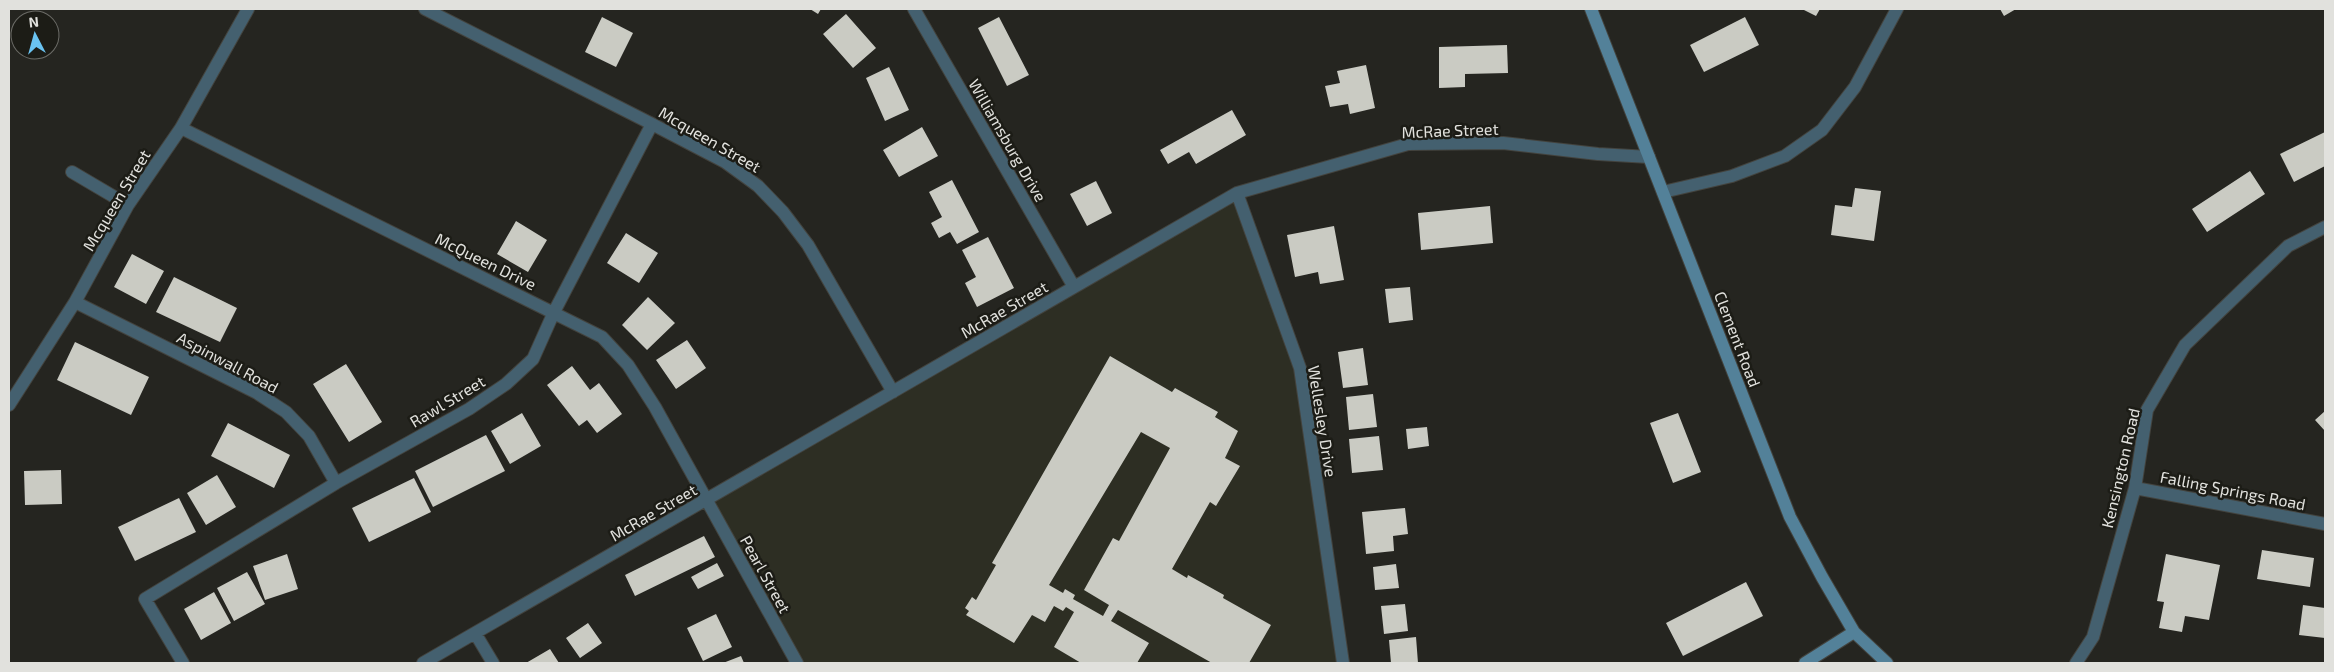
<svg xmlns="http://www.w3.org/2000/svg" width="2334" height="672" font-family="'Exo 2',sans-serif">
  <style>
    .built { fill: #2d2e23 }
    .building { fill: #cacbc3; fill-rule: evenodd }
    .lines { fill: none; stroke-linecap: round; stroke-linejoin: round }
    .street-casing { stroke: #43433e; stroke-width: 14 }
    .secondary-casing { stroke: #43433e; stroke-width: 14 }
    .street { stroke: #44606f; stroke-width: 12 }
    .secondary { stroke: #538199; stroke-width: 12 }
    .labels { text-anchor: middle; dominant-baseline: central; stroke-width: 5; stroke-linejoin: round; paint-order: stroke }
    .street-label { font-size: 16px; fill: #e1e1dd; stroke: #1c1c16 }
  </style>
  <rect width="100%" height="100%" fill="#252520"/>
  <path class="built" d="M1237 193 1300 368 1343 663H797L707 500Z"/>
  <path class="building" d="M810 9H821L818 14Z
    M1802 9H1820L1816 16Z
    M2000 9H2016L2004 16Z
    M846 14 876 48 853 68 823 34Z
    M602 17 633 33 616 67 585 52Z
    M999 17 1029 75 1007 86 978 28Z
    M1745 17 1759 45 1704 72 1690 45Z
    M1507 45 1508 73 1465 74V87L1439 88V47Z
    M1366 65 1375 108 1350 114 1348 104 1330 107 1325 86 1340 83 1337 71Z
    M889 67 909 110 885 121 866 78Z
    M1232 110 1246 135 1196 164 1189 152 1168 164 1160 150Z
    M922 127 938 156 899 177 883 150Z
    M2325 132V166L2294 182 2280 154Z
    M2250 171 2265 194 2207 232 2192 209Z
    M952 180 979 232 957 244 950 232 939 238 931 223 942 217 929 192Z
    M1096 181 1112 213 1087 226 1070 194Z
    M1855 188 1881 191 1874 241 1831 235 1835 205 1852 207Z
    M1490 206 1493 243 1421 250 1418 213Z
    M516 221 547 240 528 272 497 254Z
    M1334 226 1344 280 1320 284 1318 272 1295 277 1287 235Z
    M626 233 658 253 639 283 607 263Z
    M988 237 1014 288 977 307 965 283 976 277 962 250Z
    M132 254 164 271 146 304 114 287Z
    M174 277 237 308 220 342 156 312Z
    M1410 287 1413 320 1389 323 1385 289Z
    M648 297 675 323 647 350 622 325Z
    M687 340 706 368 676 389 656 360Z
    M75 342 149 377 131 415 57 380Z
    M1363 348 1368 385 1343 388 1338 352Z
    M1110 356 1172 392 1175 388 1218 412 1215 417 1238 431 1225 458 1240 466 1216 506 1210 502 1172 569 1187 578 1188 575 1224 595 1223 598 1271 625 1249 663H1212L1118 610 1111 621 1149 643 1137 663H1081L1054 647 1074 612 1066 607 1063 611 1054 606 1045 622 1032 615 1014 643 966 615 969 611 965 608 972 597 976 600 996 565 992 563ZM1141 432 1170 448 1119 541 1113 538 1084 590 1109 605 1103 616 1073 599 1075 595 1065 589 1063 593 1049 585Z
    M346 364 382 422 349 442 313 384Z
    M572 366 590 390 599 383 622 414 597 433 587 420 579 426 547 385Z
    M1373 394 1377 427 1349 430 1346 397Z
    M2325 411V431L2315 420Z
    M522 413 541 446 510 464 491 431Z
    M1678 413 1701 472 1673 483 1650 423Z
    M228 423 290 455 274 488 211 456Z
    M1427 427 1429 446 1408 449 1406 429Z
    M486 435 505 471 433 507 415 471Z
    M1379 436 1383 470 1352 473 1349 439Z
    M61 470 62 504 25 505 24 471Z
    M217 475 236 507 206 525 187 493Z
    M414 478 431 512 369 542 352 508Z
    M179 498 196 532 135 561 118 527Z
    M1405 508 1408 534 1393 536 1394 551 1366 554 1362 512Z
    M704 536 715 557 635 596 625 575Z
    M2262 550 2314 558 2310 587 2257 579Z
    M287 554 298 589 265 600 253 566Z
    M2166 554 2220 565 2209 620 2185 616 2182 632 2159 628 2164 602 2157 601Z
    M717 563 724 576 698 589 691 577Z
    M1396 564 1399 588 1375 590 1373 567Z
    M247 572 265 604 234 621 217 588Z
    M1746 582 1763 616 1683 656 1666 623Z
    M214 592 231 623 201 640 184 609Z
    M1405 604 1408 631 1384 634 1381 606Z
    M2303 605 2325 608V638L2299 635Z
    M716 614 732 647 703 661 687 628Z
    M588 623 602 643 580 658 566 638Z
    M1416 637 1418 663H1391L1389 640Z
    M550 649 559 663H526Z
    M741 656 744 663H723Z"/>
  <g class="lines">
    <defs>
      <path id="street" d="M425 9 652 124 725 162 758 186 783 212 808 245 893 392
        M914 9 1074 287
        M181 128 602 337 628 365 655 407 797 663
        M72 172 128 205
        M1663 192 1732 176 1785 156 1822 130 1855 87 1897 9
        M1237 193 1300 368 1343 663
        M75 302 257 393 286 412 309 436 336 483
        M9 405 75 302 128 205 181 128 248 9
        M2135 488 2325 524
        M475 633 493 663
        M183 663 145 599 336 483 469 409 506 384 533 359 554 312 652 124
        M423 663 1237 193 1408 144 1503 143 1598 154 1649 157
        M2076 663 2093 637 2135 488 2147 410 2185 345 2288 246 2325 227"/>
      <path id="secondary" d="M1591 9 1790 517 1822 577 1854 632 1887 663
        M1805 663 1854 632"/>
    </defs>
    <use href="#street" class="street-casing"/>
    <use href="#secondary" class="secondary-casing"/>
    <use href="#street" class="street"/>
    <use href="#secondary" class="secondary"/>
  </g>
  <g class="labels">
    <g class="street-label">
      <text transform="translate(1450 130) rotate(-2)">McRae Street</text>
      <text transform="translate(710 139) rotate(30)">Mcqueen Street</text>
      <text transform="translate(1008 140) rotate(60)">Williamsburg Drive</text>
      <text transform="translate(116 200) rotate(-59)">Mcqueen Street</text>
      <text transform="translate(486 261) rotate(26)">McQueen Drive</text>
      <text transform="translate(1004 309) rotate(-30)">McRae Street</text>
      <text transform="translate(1738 339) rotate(69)">Clement Road</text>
      <text transform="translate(228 362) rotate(28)">Aspinwall Road</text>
      <text transform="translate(447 401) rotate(-31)">Rawl Street</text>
      <text transform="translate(1323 421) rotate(81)">Wellesley Drive</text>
      <text transform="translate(2120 468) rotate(-77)">Kensington Road</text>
      <text transform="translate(2233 490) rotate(11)">Falling Springs Road</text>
      <text transform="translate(653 512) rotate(-30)">McRae Street</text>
      <text transform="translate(766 574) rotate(61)">Pearl Street</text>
    </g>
  </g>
  <rect width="2334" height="672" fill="none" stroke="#e1e1dd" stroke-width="20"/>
  <g transform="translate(35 35) rotate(354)"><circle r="24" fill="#1c1c16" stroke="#6b6b66"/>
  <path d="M0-4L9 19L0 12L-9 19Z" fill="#6ac3f1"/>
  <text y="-8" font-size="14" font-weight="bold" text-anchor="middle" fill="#e1e1dd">N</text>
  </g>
</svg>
